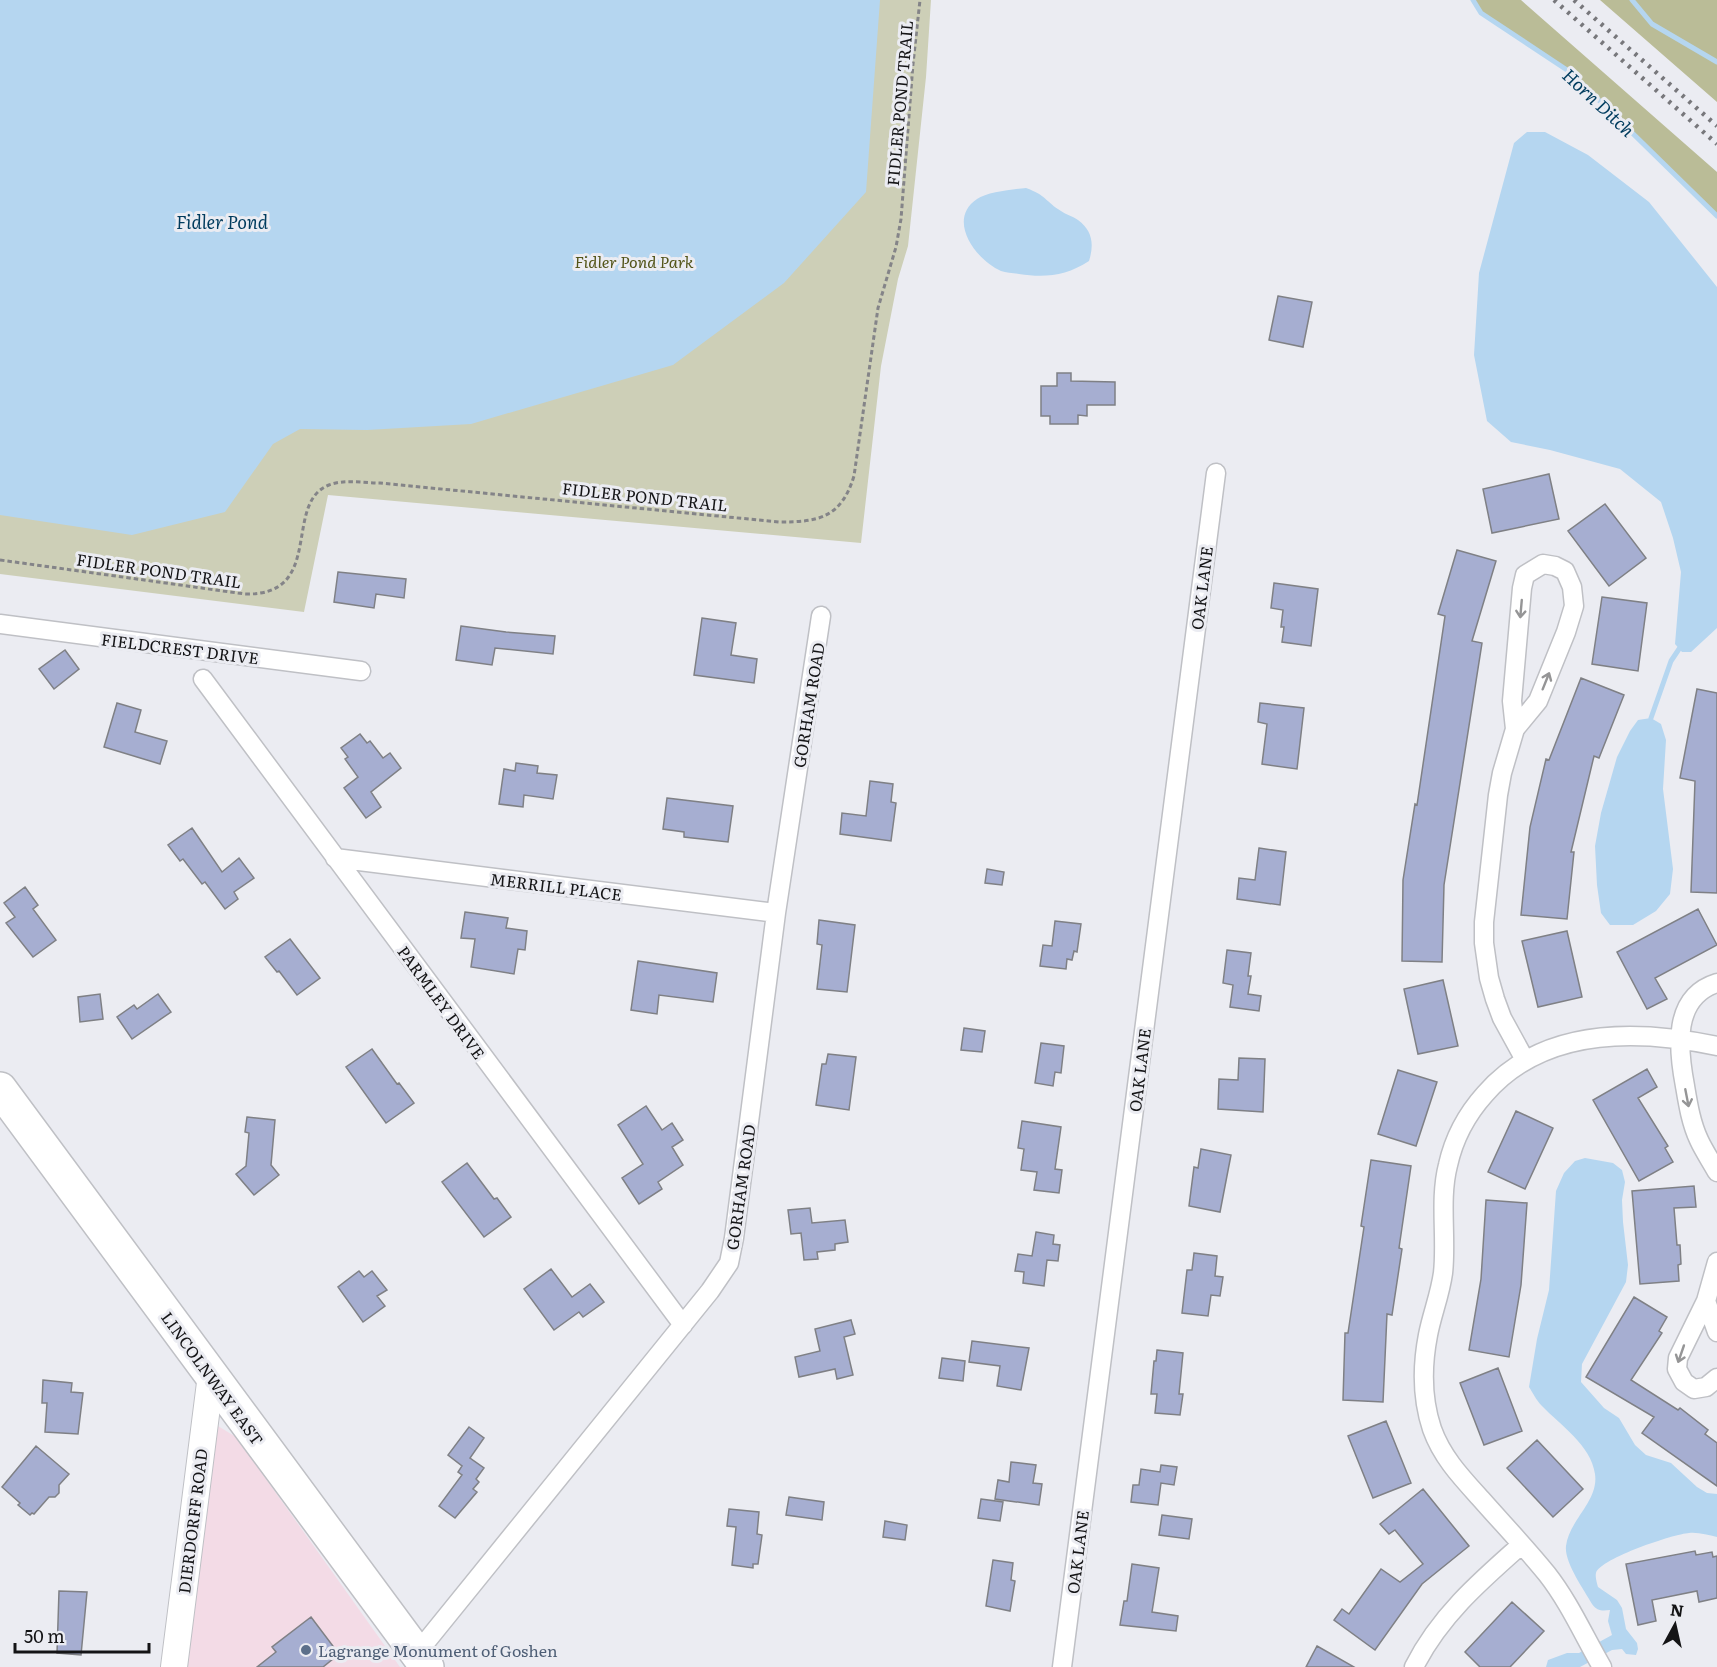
<svg xmlns="http://www.w3.org/2000/svg" width="1717" height="1667" font-family="Literata,serif">
  <style>
    .commercial { fill: #f3dbe6 }
    .green { fill: #cdcfb7 }
    .forest { fill: #babc97 }
    .water { fill: #b5d6f0 }
    .lines { fill: none; stroke-linecap: round; stroke-linejoin: round }
    .stream { stroke: #b5d6f0; stroke-width: 5 }
    .building { fill: #a6aed1; stroke: #7f8085; stroke-width: 1.5 }
    .street-casing { stroke: #bfc0c5; stroke-width: 21 }
    .secondary-casing { stroke: #bfc0c5; stroke-width: 28 }
    .highway-casing { stroke: #bfc0c5; stroke-width: 36 }
    .path { stroke: #848488; stroke-width: 3; stroke-dasharray: 4.5 3; stroke-linecap: butt }
    .street { stroke: #fff; stroke-width: 18 }
    .secondary { stroke: #fff; stroke-width: 26 }
    .highway { stroke: #fff; stroke-width: 33 }
    .rail { stroke: #77777b; stroke-width: 4.5; stroke-dasharray: 3 6; stroke-linecap: butt }
    .oneway { stroke: #959596 }
    .service-dot { fill: #5c6f8a; stroke: #ebecf2; stroke-width: 2 }
    .labels { text-anchor: middle; dominant-baseline: central; stroke-width: 6; stroke-linejoin: round; paint-order: stroke }
    .street-label { font-size: 16px; fill: #141416; stroke: #ebecf2 }
    .park-label { font-size: 16px; font-style: italic; fill: #525418; stroke: #ebecf2 }
    .service-label { font-size: 16px; fill: #4e5e75; stroke: #ebecf2; text-anchor: start }
    .water-label { font-size: 18px; font-style: italic; fill: #013c5e; stroke: #ebecf2 }
  </style>
  <rect width="100%" height="100%" fill="#ebecf2"/>
  <path class="commercial" d="M218 1426 236 1437 400 1667H187L210 1429Z"/>
  <path class="green" d="M0 0H931L926 77 908 246 898 279 881 366 861 543 328 495 304 612 0 574Z"/>
  <path class="forest" d="M1473 0H1521L1717 172V216L1570 72 1481 13Z
    M1600 0H1717V102Z"/>
  <path class="water" d="M0 0H880L866 192 784 283 673 365 471 424 367 430 300 429 273 444 225 512 132 535 0 515Z
    M1527 132H1545L1588 155 1649 202 1717 287V628L1691 652H1682L1675 644 1681 572 1673 538 1661 502 1620 469 1550 450 1511 442 1487 421 1474 355 1479 273 1514 143Z
    M1026 188C1046 195 1046 202 1061 211 1066 215 1073 216 1078 220 1093 231 1094 245 1089 261 1066 276 1045 278 1019 274 1013 273 1006 273 1001 271 976 260 946 220 977 199 987 192 1014 189 1026 188Z
    M1651 718 1661 724 1666 740 1663 789 1673 869 1670 894 1656 911 1633 925H1610L1601 913 1597 885 1595 846 1601 813 1617 757 1630 731 1638 720Z
    M1585 1158 1613 1163 1622 1170 1625 1182 1622 1200 1623 1222 1628 1265 1626 1282 1582 1364 1581 1382 1604 1408 1619 1418 1635 1445 1646 1455 1671 1463 1697 1487 1707 1493 1717 1494V1537C1708 1535 1698 1532 1689 1533 1674 1534 1601 1558 1596 1573 1595 1577 1597 1583 1598 1587L1617 1600 1622 1608 1626 1629 1637 1643 1638 1649 1636 1655 1626 1654 1622 1649 1612 1650 1580 1667H1546L1548 1660 1567 1653H1579L1612 1635 1608 1621 1610 1610C1602 1611 1597 1611 1592 1604 1584 1590 1564 1562 1566 1546 1569 1520 1599 1501 1595 1474 1591 1445 1560 1425 1542 1406 1536 1400 1533 1393 1529 1387L1537 1339 1549 1290 1556 1191 1564 1173 1575 1161Z"/>
  <g class="lines">
    <path class="stream" d="M1473 0 1481 13 1570 72 1717 216
      M1632 0 1652 24 1717 62
      M1651 718 1671 661 1679 649"/>
  </g>
  <path class="building" d="M1278 296 1312 302 1303 347 1269 340Z
    M1057 373H1071V381L1115 382V405H1087V416L1078 415V424H1050V416H1041V386H1057Z
    M1549 474 1559 519 1492 533 1483 489Z
    M1605 504 1646 558 1609 586 1568 531Z
    M1457 550 1496 561 1472 641 1482 643 1444 885 1442 962 1402 961 1403 880 1415 804 1417 805 1445 616 1438 614Z
    M338 572 406 579 404 598 376 594 374 608 334 602Z
    M1274 583 1318 589 1311 646 1282 642 1284 627H1281L1283 610 1271 608Z
    M1602 597 1647 603 1638 671 1592 664Z
    M702 618 736 623 731 655 757 659 754 683 694 675Z
    M461 626 506 632 555 636 553 654 495 648 492 665 456 660Z
    M65 650 79 669 54 689 39 669Z
    M1581 678 1624 695 1599 758 1594 756 1571 852H1574L1567 919 1521 915 1530 827 1546 759 1549 760Z
    M1697 689 1717 693V893L1691 892 1695 781 1680 778Z
    M117 703 141 710 135 732 167 741 160 764 104 747Z
    M1260 703 1304 708 1297 769 1262 764 1267 724 1258 722Z
    M360 734 367 743 370 741 383 758 390 753 401 768 371 792 381 807 366 818 344 788 358 777 345 759 348 757 341 748Z
    M516 763 538 766 537 773 557 775 553 799 524 795 523 807 499 804 504 769 515 771Z
    M870 781 893 784 891 802 896 803 891 841 840 834 842 813 866 816Z
    M667 798 733 806 728 842 684 837V832L663 829Z
    M192 828 222 872 239 858 254 878 234 892 238 899 225 909 205 882 202 884 183 859 180 861 168 845Z
    M1259 848 1286 852 1280 905 1237 899 1239 878 1255 880Z
    M987 869 1004 872 1002 885 985 883Z
    M25 887 38 905 33 909 56 940 33 957 6 923 15 917 4 903Z
    M1698 909 1717 945 1655 978 1667 999 1647 1009 1617 952Z
    M465 912 508 918 506 928 527 931 525 950 518 949 514 974 471 967 475 939 461 938Z
    M819 920 855 925 847 992 817 989 822 945 817 944Z
    M1055 921 1081 924 1077 952 1074 951 1072 960 1067 959 1066 969 1040 966 1043 945 1052 946Z
    M1567 931 1582 997 1538 1007 1522 941Z
    M290 939 320 978 297 995 279 971 277 972 265 957Z
    M1227 950 1251 953 1248 976H1251L1248 994 1261 996 1259 1011 1230 1007 1233 985 1223 983Z
    M638 961 717 973 713 1002 659 995 657 1014 631 1010Z
    M1443 980 1458 1046 1418 1054 1404 989Z
    M100 994 103 1019 80 1022 78 997Z
    M158 994 171 1012 132 1039 117 1017 134 1005 137 1009Z
    M964 1028 985 1031 982 1052 961 1050Z
    M1041 1043 1064 1046 1061 1073 1055 1072 1053 1086 1035 1083Z
    M372 1049 397 1084 399 1083 414 1103 386 1123 346 1067Z
    M828 1054 856 1057 849 1110 816 1105 822 1064H826Z
    M1239 1058 1265 1059 1263 1112 1218 1109 1219 1079 1238 1080Z
    M1647 1069 1657 1087 1638 1098 1668 1146 1665 1148 1673 1162 1639 1181 1593 1100Z
    M1398 1070 1437 1082 1416 1146 1378 1134Z
    M646 1106 662 1130 672 1123 683 1140 672 1147 683 1165 658 1182 662 1189 639 1204 622 1178 643 1164 618 1125Z
    M1516 1111 1553 1128 1525 1189 1488 1172Z
    M247 1117 275 1120 271 1165 279 1175 254 1195 236 1174 246 1166 249 1133 245 1132Z
    M1022 1121 1061 1127 1055 1169 1062 1170 1059 1193 1034 1190 1037 1172 1021 1170 1024 1149 1018 1148Z
    M1201 1149 1231 1155 1220 1212 1189 1206 1194 1167 1198 1168Z
    M1371 1160 1411 1166 1399 1248 1402 1249 1392 1315 1387 1314 1383 1402 1343 1400 1345 1333H1348L1364 1227 1361 1226Z
    M467 1163 494 1199 497 1198 511 1217 484 1237 442 1182Z
    M1694 1186 1696 1207 1674 1208 1677 1245H1680L1681 1264 1678 1265 1679 1281 1640 1284 1632 1191Z
    M1486 1200 1527 1203 1521 1285 1509 1357 1469 1350 1481 1279Z
    M810 1208 812 1223 845 1220 848 1242 835 1244V1250L817 1252 818 1259 804 1260 801 1233 791 1234 788 1210Z
    M1036 1232 1054 1235 1053 1244 1060 1245 1058 1261 1047 1260 1044 1286 1023 1283 1024 1272 1015 1271 1018 1254 1032 1256Z
    M1194 1253 1217 1256 1215 1276 1223 1277 1220 1296 1211 1295 1208 1316 1182 1313 1187 1270H1192Z
    M551 1269 572 1297 590 1284 604 1302 583 1317 579 1312 554 1330 524 1289Z
    M359 1271 364 1277 372 1271 387 1290 377 1296 385 1306 363 1322 338 1287Z
    M1634 1297 1667 1317 1659 1331 1662 1333 1631 1380 1678 1410 1680 1408 1708 1430 1705 1434 1717 1443V1486L1642 1433 1654 1417 1586 1377Z
    M851 1320 855 1334 844 1337 853 1375 837 1379 835 1369 799 1377 795 1357 820 1351 815 1329Z
    M972 1341 1029 1348 1021 1390 997 1386 1000 1366 969 1362Z
    M1157 1350 1183 1353 1179 1394H1183L1180 1415 1155 1413 1157 1394H1151L1154 1361H1156Z
    M942 1358 965 1361 963 1381 939 1378Z
    M1498 1368 1522 1431 1484 1445 1460 1383Z
    M43 1380 72 1383 71 1392 83 1393 78 1434 45 1432 47 1403H42Z
    M1386 1421 1411 1483 1373 1498 1348 1436Z
    M469 1427 484 1438 470 1458 484 1468 476 1479 479 1482 473 1489 477 1492 455 1518 439 1506 462 1475 458 1472 462 1466 448 1455Z
    M1537 1440 1583 1489 1553 1517 1507 1468Z
    M36 1446 69 1474 59 1485V1493L55 1497H49L34 1514 32 1513 30 1515 18 1505 20 1503 2 1487Z
    M1011 1462 1036 1465 1033 1483 1042 1484 1039 1505 995 1499 998 1480 1009 1482Z
    M1161 1465 1177 1467 1174 1485 1161 1483 1158 1505 1131 1502 1133 1485H1139L1141 1469 1160 1472Z
    M1423 1489 1469 1546 1422 1584 1375 1650 1334 1620 1342 1609 1349 1614 1381 1569 1400 1582 1423 1564 1395 1530 1389 1534 1380 1524Z
    M789 1497 824 1502 822 1520 786 1515Z
    M981 1499 1003 1502 1000 1521 978 1518Z
    M729 1509 759 1512 757 1534 762 1535 758 1564H753V1568L732 1565 736 1527 727 1526Z
    M1162 1515 1192 1519 1189 1539 1159 1535Z
    M885 1521 907 1525 905 1540 883 1537Z
    M1695 1551 1696 1555 1712 1552 1713 1557 1717 1556V1598L1699 1602 1697 1591 1652 1600 1656 1621 1638 1625 1626 1564Z
    M993 1560 1013 1563 1011 1580 1015 1581 1010 1611 986 1606Z
    M1132 1564 1159 1568 1152 1612 1178 1616 1176 1631 1120 1625 1124 1601H1127Z
    M59 1591 87 1592 81 1655 57 1653Z
    M1512 1602 1544 1631 1510 1667H1480L1465 1652Z
    M311 1617 339 1654 323 1667H257L276 1652 272 1647Z
    M1317 1646 1354 1667H1306Z"/>
  <g class="lines">
    <defs>
      <path id="street" d="M0 624 361 671
        M203 679 683 1325
        M1515 729 1512 701 1522 588 1525 575 1543 564 1555 566 1565 571 1572 587 1574 606 1566 632 1538 701 1515 729 1502 773 1498 795 1484 922V943L1489 978 1495 999 1502 1018 1525 1060
        M335 858 776 913
        M1717 983C1672 997 1678 1049 1685 1086 1688 1104 1691 1123 1699 1140 1704 1151 1711 1161 1717 1172
        M1717 1262 1706 1301 1678 1358 1677 1369 1684 1382 1694 1389 1706 1387 1717 1378
        M1706 1301 1717 1332
        M417 1653 710 1291 729 1263 734 1238 776 913 821 616
        M1062 1667 1216 473
        M1414 1667C1439 1617 1479 1582 1521 1545
        M1602 1667C1584 1636 1569 1602 1547 1574 1526 1548 1503 1524 1481 1499 1461 1477 1442 1457 1432 1429 1422 1399 1422 1366 1428 1335 1432 1314 1440 1295 1443 1273 1447 1238 1439 1200 1448 1165 1454 1138 1467 1114 1485 1094 1543 1027 1637 1029 1717 1046"/>
      <path id="secondary" d="M174 1667 211 1375"/>
      <path id="highway" d="M0 1089 427 1667"/>
    </defs>
    <use href="#street" class="street-casing"/>
    <use href="#secondary" class="secondary-casing"/>
    <use href="#highway" class="highway-casing"/>
    <path class="path" d="M0 560 245 594C326 596 282 503 329 485 344 479 364 483 380 483L779 522C819 522 841 518 854 476L878 308 896 247 901 219 913 64 920 0"/>
    <use href="#street" class="street"/>
    <use href="#secondary" class="secondary"/>
    <use href="#highway" class="highway"/>
    <path class="rail" d="M1554 0 1717 144
      M1574 0 1717 126"/>
  </g>
  <defs><path id="oneway-shaft" d="M-6 0H5M1.5-3L5.5 0L1.5 3" fill="none" stroke-width="1.6" stroke-linecap="round" stroke-linejoin="round" transform="scale(1.5)"/></defs>
  <g class="oneway">
    <use href="#oneway-shaft" transform="translate(1521 609) rotate(95)"/>
    <use href="#oneway-shaft" transform="translate(1546 681) rotate(-68)"/>
    <use href="#oneway-shaft" transform="translate(1687 1098) rotate(79)"/>
    <use href="#oneway-shaft" transform="translate(1681 1354) rotate(109)"/>
  </g>
  <circle class="service-dot" cx="306" cy="1650" r="6"/>
  <g class="labels">
    <g class="street-label">
      <text transform="translate(899 103) rotate(-85)">FIDLER POND TRAIL</text>
      <text transform="translate(645 496) rotate(6)">FIDLER POND TRAIL</text>
      <text transform="translate(159 570) rotate(8)">FIDLER POND TRAIL</text>
      <text transform="translate(1201 588) rotate(-83)">OAK LANE</text>
      <text transform="translate(180 648) rotate(7)">FIELDCREST DRIVE</text>
      <text transform="translate(808 705) rotate(-81)">GORHAM ROAD</text>
      <text transform="translate(556 886) rotate(7)">MERRILL PLACE</text>
      <text transform="translate(442 1002) rotate(54)">PARMLEY DRIVE</text>
      <text transform="translate(1139 1070) rotate(-83)">OAK LANE</text>
      <text transform="translate(740 1187) rotate(-82)">GORHAM ROAD</text>
      <text transform="translate(213 1378) rotate(54)">LINCOLNWAY EAST</text>
      <text transform="translate(192 1521) rotate(-83)">DIERDORFF ROAD</text>
      <text transform="translate(1077 1552) rotate(-83)">OAK LANE</text>
    </g>
    <g class="park-label">
      <text x="634" y="261">Fidler Pond Park</text>
    </g>
    <g class="service-label">
      <text x="318" y="1650">Lagrange Monument of Goshen</text>
    </g>
    <g class="water-label">
      <text transform="translate(1599 102) rotate(43)">Horn Ditch</text>
      <text x="222" y="221">Fidler Pond</text>
    </g>
  </g>
  <g transform="translate(1675 1625) rotate(8)" stroke="#ebecf2" stroke-width="4.5" paint-order="stroke">
  <path d="M0-4.5L10 22L0 15L-10 22Z" fill="#141416"/>
  <text y="-9" font-size="16" font-weight="bold" text-anchor="middle" fill="#141416">N</text>
  </g>
  <path d="M15 1643v9h134v-9" fill="none" stroke="#141416" stroke-width="3"/>
  <text x="24" y="1643" font-size="18" fill="#141416" stroke="#ebecf2" stroke-width="4.5" paint-order="stroke">50 m</text>
</svg>
